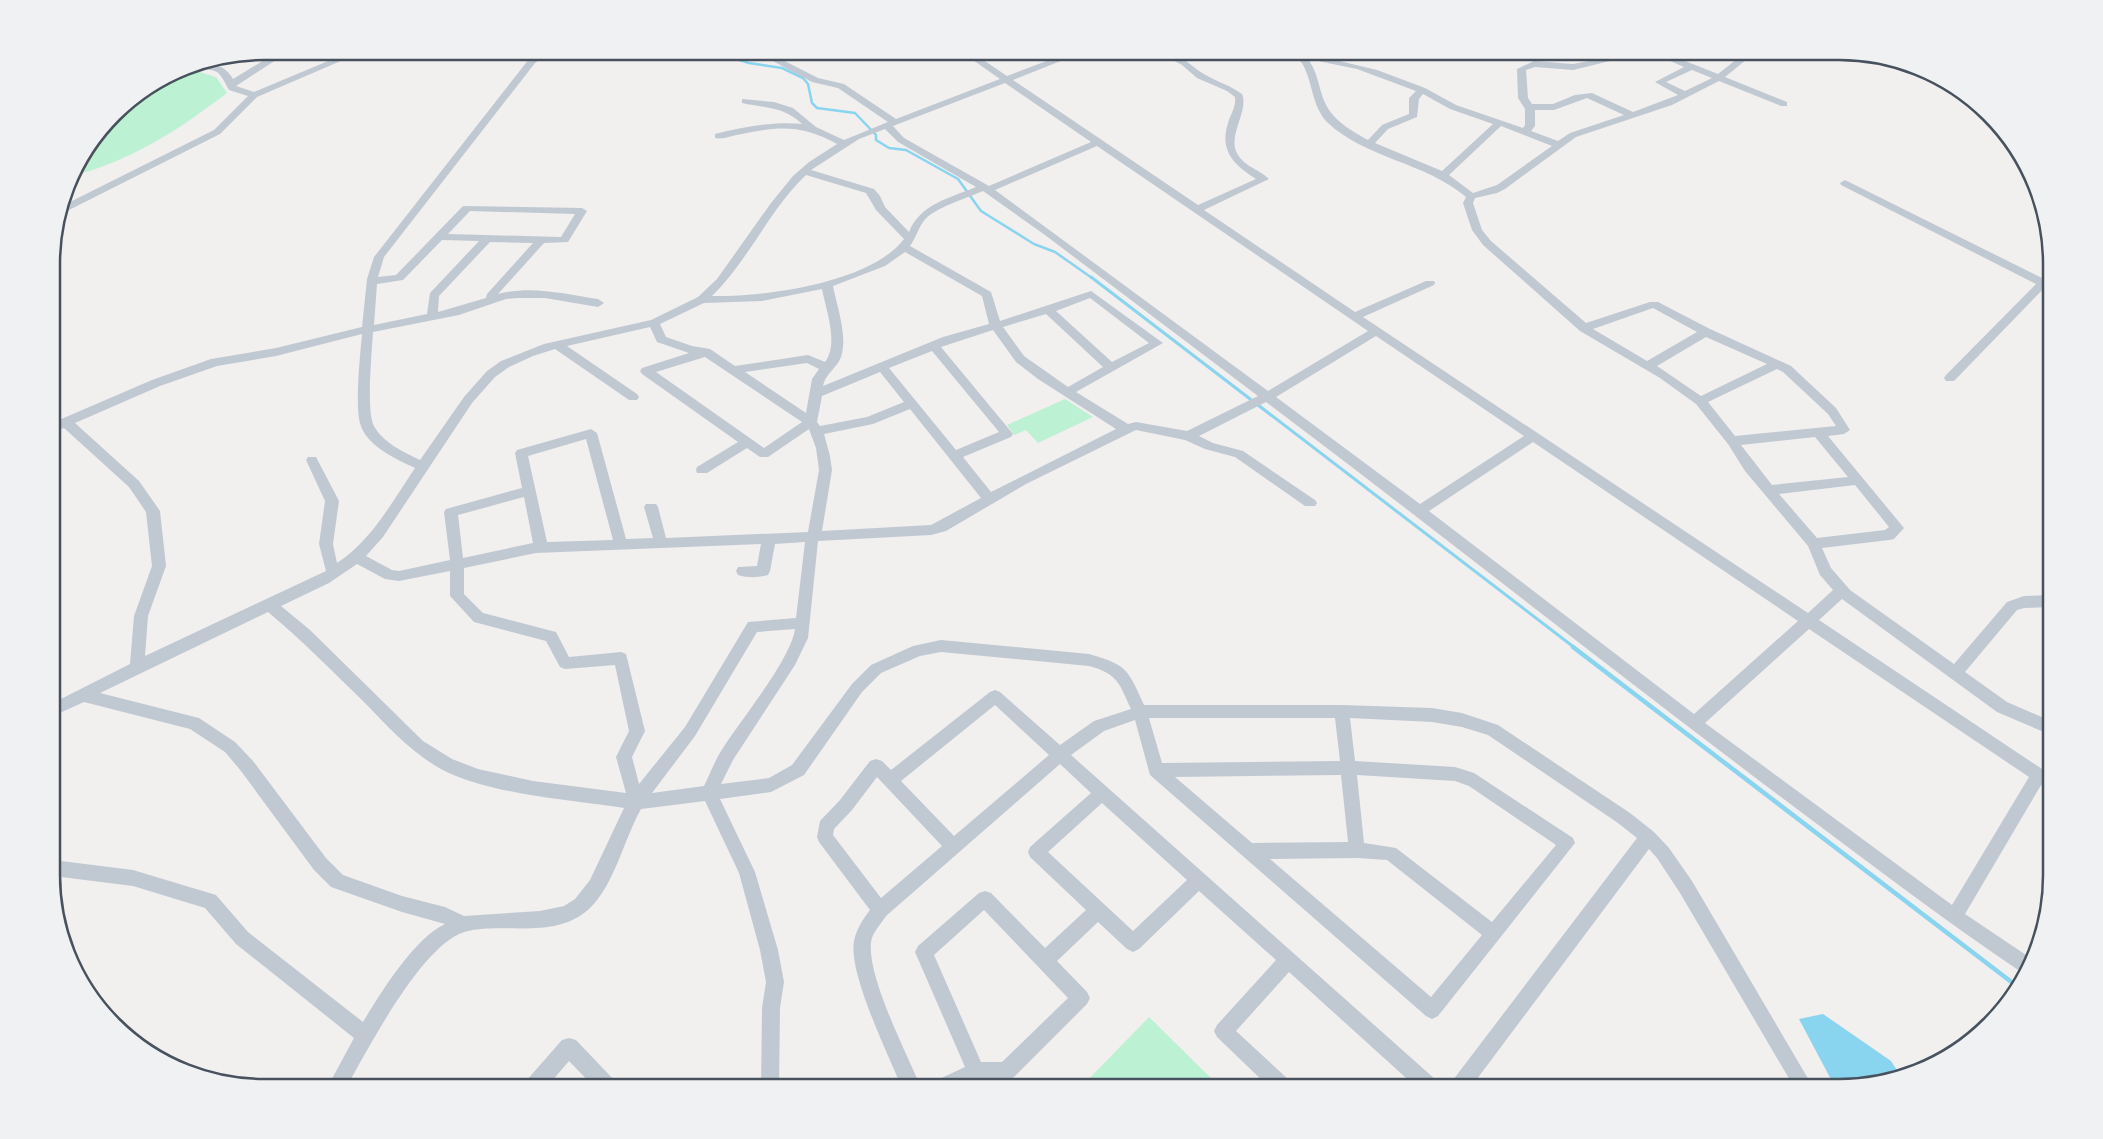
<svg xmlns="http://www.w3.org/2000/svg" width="2103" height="1139" font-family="'Source Sans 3',sans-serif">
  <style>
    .green { fill: #bdf1d4 }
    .water { fill: #89d4ef }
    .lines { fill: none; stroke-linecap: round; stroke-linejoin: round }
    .stream-far2 { stroke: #89d4ef; stroke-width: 2.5 }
    .stream-far1 { stroke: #89d4ef; stroke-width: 3 }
    .stream { stroke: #89d4ef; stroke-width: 4.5 }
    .minor { fill: #c0c9d2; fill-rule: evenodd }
    .rim { fill: none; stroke: #47525e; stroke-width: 2.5 }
  </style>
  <rect width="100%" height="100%" fill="#f2efef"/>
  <path class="green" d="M183 67 216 77 227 93C180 129 130 162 71 176L73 170 123 104Z
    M1065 399 1093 417 1038 443 1026 430 1014 435 1007 425Z
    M1149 1017 1220 1087 1080 1088Z"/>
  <path class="water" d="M1823 1014 1891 1061 1902 1078 1853 1087H1835L1799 1019Z"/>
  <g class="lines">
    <path class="stream-far2" d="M724 51 733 58 749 63 782 68 803 78 808 84 812 103 817 108 855 113 876 135V140L889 148 906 150 958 179 981 211 1034 244 1055 252 1092 278"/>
    <path class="stream-far1" d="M1091 277 1575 648"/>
    <path class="stream" d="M1573 647 2018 987"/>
    <path class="minor" d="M279 51H290L236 86 254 92 352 51H364L257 97 220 134 67 211 62 212 64 205 214 130 248 96 229 90C215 63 218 75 193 65 209 62 224 63 233 79Z
      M541 51H551L535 63 384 257 378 277 396 275 463 206 582 208 587 211 568 242 544 243 498 294C531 285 565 294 598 299L604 303 598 307 545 298H518L506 299 459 315 373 332C372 350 366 413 374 426 383 443 404 452 420 460L464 397 487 371 501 361 544 344 651 320 698 297 717 279 771 203 793 176 809 162 837 144C802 125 781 126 742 134 733 135 723 140 715 138V134C743 127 773 121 802 124 784 106 765 108 742 103V99L774 102 793 108 816 127 844 140 888 122 838 88 812 82 754 51H765L818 78 844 84 896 119 1000 79 960 51H970L1007 76 1073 51H1086L1013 80 1198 205 1256 179C1234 165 1219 151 1228 123 1231 113 1236 108 1235 97L1227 91 1197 78 1182 65 1156 51C1182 51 1185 63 1204 74 1217 82 1230 85 1242 94 1249 110 1229 133 1236 151 1242 166 1259 169 1269 179L1204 210 1355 312 1426 281H1434L1435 283 1434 285 1363 317 1808 613 1833 590 1820 575 1808 546 1745 471 1728 444 1696 404 1660 378 1580 331 1483 245 1472 230 1463 203 1466 197C1425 162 1364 158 1327 122 1313 107 1313 87 1305 69 1303 63 1298 59 1294 54L1298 51 1377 70 1425 88 1456 105 1523 128 1525 125V109L1518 98 1517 69 1534 61 1573 64 1610 57V61L1573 70 1535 67 1526 70 1528 98 1532 104H1553L1575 95 1592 93 1633 112 1678 95 1655 82 1684 67 1648 51H1660L1718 74 1747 51H1757L1725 77 1787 102V106H1781L1719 81 1672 105 1576 137 1505 189 1497 193 1475 198 1473 203 1482 230 1491 241 1586 323 1650 302H1658L1710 329 1791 366 1836 408 1850 430 1844 434 1828 436 1904 528 1894 539 1889 540 1822 548 1831 568 1850 590 1954 664 2007 602 2024 596 2051 595V607L2024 608 2017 610 1965 672 2007 702 2051 721V735L1997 712 1842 599 1819 620 2051 775 2052 790 2041 785 1965 914 2032 959 2026 975 2024 974C1941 918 1861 857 1781 797 1608 667 1439 532 1266 402L1199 436 1213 443 1243 451 1315 500 1317 503 1315 506H1305L1235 457 1205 449 1185 440 1136 430 1026 484 946 531 931 535 818 541 808 638 795 665 733 760 721 784 769 778 792 765 852 684 871 665 913 646 941 640 1089 654C1128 665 1128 670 1144 705H1342L1432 708 1462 713 1498 725 1630 813 1654 832 1669 848 1692 881 1813 1087H1794L1680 893 1657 858 1649 849 1471 1087H1451L1453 1080 1637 838 1618 823 1488 735 1462 727 1432 722 1350 718 1355 761 1455 767 1474 773 1573 838 1575 843 1438 1016 1432 1019 1426 1016 1150 775 1135 720 1104 731 1071 755 1436 1080 1438 1087H1416L1289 972 1236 1031 1289 1080 1291 1087H1269L1217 1037 1214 1031 1217 1025 1276 960 1199 891 1139 949 1133 952 1127 949 1098 922 1057 961 1087 992 1090 998 1087 1004 1013 1078 1006 1080H977L963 1088H933L935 1081 965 1067 915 952 918 946 979 893 985 891 991 893 1045 948 1086 910 1030 857 1028 852 1030 847 1091 793 1060 764 886 916C881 924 872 933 871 942 867 978 907 1053 921 1088H902C889 1056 848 973 854 941 856 930 863 919 870 910L819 842 817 837 820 821 840 800 870 761 876 759 882 761 891 770 990 692 995 690 1000 692 1060 745 1094 721 1131 709C1119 683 1118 674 1089 666L941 652 920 656 881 673 862 692 804 775 771 792 720 799 755 872 778 950 784 982 780 1008 779 1088H761L762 1008 766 982 760 950 739 873 705 801 641 809C624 839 614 886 589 909 554 941 502 921 464 932 421 946 368 1049 346 1088H327L354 1038 236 944 205 908 133 886 53 876V860L133 870 216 895 248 932 363 1022C380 994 414 938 445 924L402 912 331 887 314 870 241 771 225 752 190 729 84 702 53 716V703L130 664 134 616 152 566 146 512 129 487 64 428 52 432V423L152 380 211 359 276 348 362 327 367 279 374 257 529 59ZM1308 59 1357 69 1416 91 1409 98V114L1382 125 1368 140C1348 129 1329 118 1322 95 1318 82 1316 70 1308 59ZM1692 70 1712 78 1685 91 1666 82ZM1005 83 1091 142 989 186 904 138 893 126ZM1423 94 1450 109 1493 124 1442 171 1375 143 1388 129 1417 117 1419 99ZM1587 98 1624 115 1570 133 1558 141 1531 131 1535 126V110H1554ZM1501 126 1552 146 1497 185 1473 193 1449 175ZM885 129 898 142 976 187C950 198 920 204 909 232L885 207 880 196 874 189 811 170 859 139ZM1097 146 1368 331 1268 391 995 190ZM806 175 866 193 876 210 904 239C871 283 764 297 712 296 749 260 769 210 806 175ZM983 191 1045 235 1258 396 1187 431 1136 422 1128 424 1076 392 1163 343 1091 291 1000 321 991 292 910 246C916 238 918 229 923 222 932 208 968 198 983 191ZM470 211 575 214 561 237 448 234ZM442 240 479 241 430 293 427 314 374 325 377 284 403 280ZM490 242 533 243 487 294 486 298 438 312 439 296ZM905 252 982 296 989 324 943 337 823 386C825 374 837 368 841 357 848 336 837 307 833 286L885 266ZM822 289C826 310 839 344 825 362L808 355 735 366 710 349 692 346 666 337 660 324 704 303 762 301ZM1090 298 1149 343 1112 362 1056 311ZM1653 308 1697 332 1647 361 1593 329ZM1046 314 1103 367 1068 387 1024 356 1003 327ZM650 327 657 342 689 353 642 368 640 371 642 374 738 442 697 467 696 470 697 473H707L747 448 760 457H768L809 429 816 448 819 470 808 532 666 538 658 507 656 504H646L644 507 653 538 626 539 597 433 591 429 517 450 515 453 522 488 446 509 444 512 450 560 399 571 392 570 366 556 383 537 472 403 495 377 509 367 533 356 555 349 629 400H637L639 397 637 394 567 346ZM993 330 1016 362 1038 379 1116 429 991 492 963 457 1011 437 1013 434 941 347ZM362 334C360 356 355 404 360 423 366 446 396 459 415 468 392 502 372 540 337 563L333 544 339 501 316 457H308L306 460 325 501 319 544 326 571 145 656 148 616 166 566 160 511 139 481 75 423 160 386 217 366 276 356ZM1376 336 1524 436 1420 504 1276 397ZM1706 337 1767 364 1701 396 1657 366ZM932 351 999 432 956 450 889 368ZM705 357 802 422 764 448 656 372ZM807 363 819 369 812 379 806 413 745 372ZM1777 369 1783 372 1828 414 1836 426 1735 436 1708 402ZM880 372 904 402 867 417 820 426 817 422 822 396ZM910 409 981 498 931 525 822 531 832 470 830 456 824 434 873 424ZM1815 437 1848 477 1772 485 1741 445ZM586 439 613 540 547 542 528 456ZM1533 442 1798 621 1694 714 1429 511ZM1855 485 1889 527 1885 530 1817 538 1779 494ZM524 497 533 543 463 558 458 515ZM805 542 796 618 748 622 685 727 639 784 632 757 645 731 626 654 621 652 569 657 556 632 483 613 464 594V568L536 553 761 544 757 566 738 567 736 571 738 575C747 578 759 578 768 575L770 571 775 544ZM357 564 385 579 399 581 450 571V596L474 622 546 641 560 667 565 669 615 665 629 731 616 757 626 793 533 781 478 769 452 759 423 741 310 630 281 606 329 583ZM268 612C302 640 333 672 365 703 388 727 410 751 439 768 485 794 571 800 624 808L590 880 575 899 564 906 540 911 464 916 445 907 402 896 343 875 326 858 253 761 235 742 199 718 100 693ZM795 629C791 659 741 720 723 748 715 760 710 774 704 786L652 793 695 736 757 632ZM1809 629 2029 777 1952 905 1705 723ZM995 705 1049 755 954 836 901 781ZM1149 718H1335L1340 761 1162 763ZM1341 775 1348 842 1252 843 1175 777ZM1357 775 1455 781 1469 786 1556 845 1492 922 1396 848 1364 843ZM877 777 942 846 881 898 833 835 834 829 852 810ZM1102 803 1187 880 1133 931 1048 852ZM1357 858 1387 860 1482 935 1431 997 1270 859ZM984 910 1068 998 1002 1062H981L934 955Z
      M1412 51 1424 53 1456 51 1422 59Z
      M1845 180 2042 278 2050 273V282L1954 381H1946L1944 378 1946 375 2036 284 1841 185 1840 183Z
      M569 1038 576 1040 615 1081 617 1088H595L569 1061 546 1088H524L526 1081 562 1040Z"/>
  </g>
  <path d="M0 0H2103V1139H0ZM264 60H1839A204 204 0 0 1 2043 264V875A204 204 0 0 1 1839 1079H264A204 204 0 0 1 60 875V264A204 204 0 0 1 264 60Z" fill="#f0f1f2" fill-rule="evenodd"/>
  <path class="rim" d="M264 60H1839A204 204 0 0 1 2043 264V875A204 204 0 0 1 1839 1079H264A204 204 0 0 1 60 875V264A204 204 0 0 1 264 60Z"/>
</svg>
